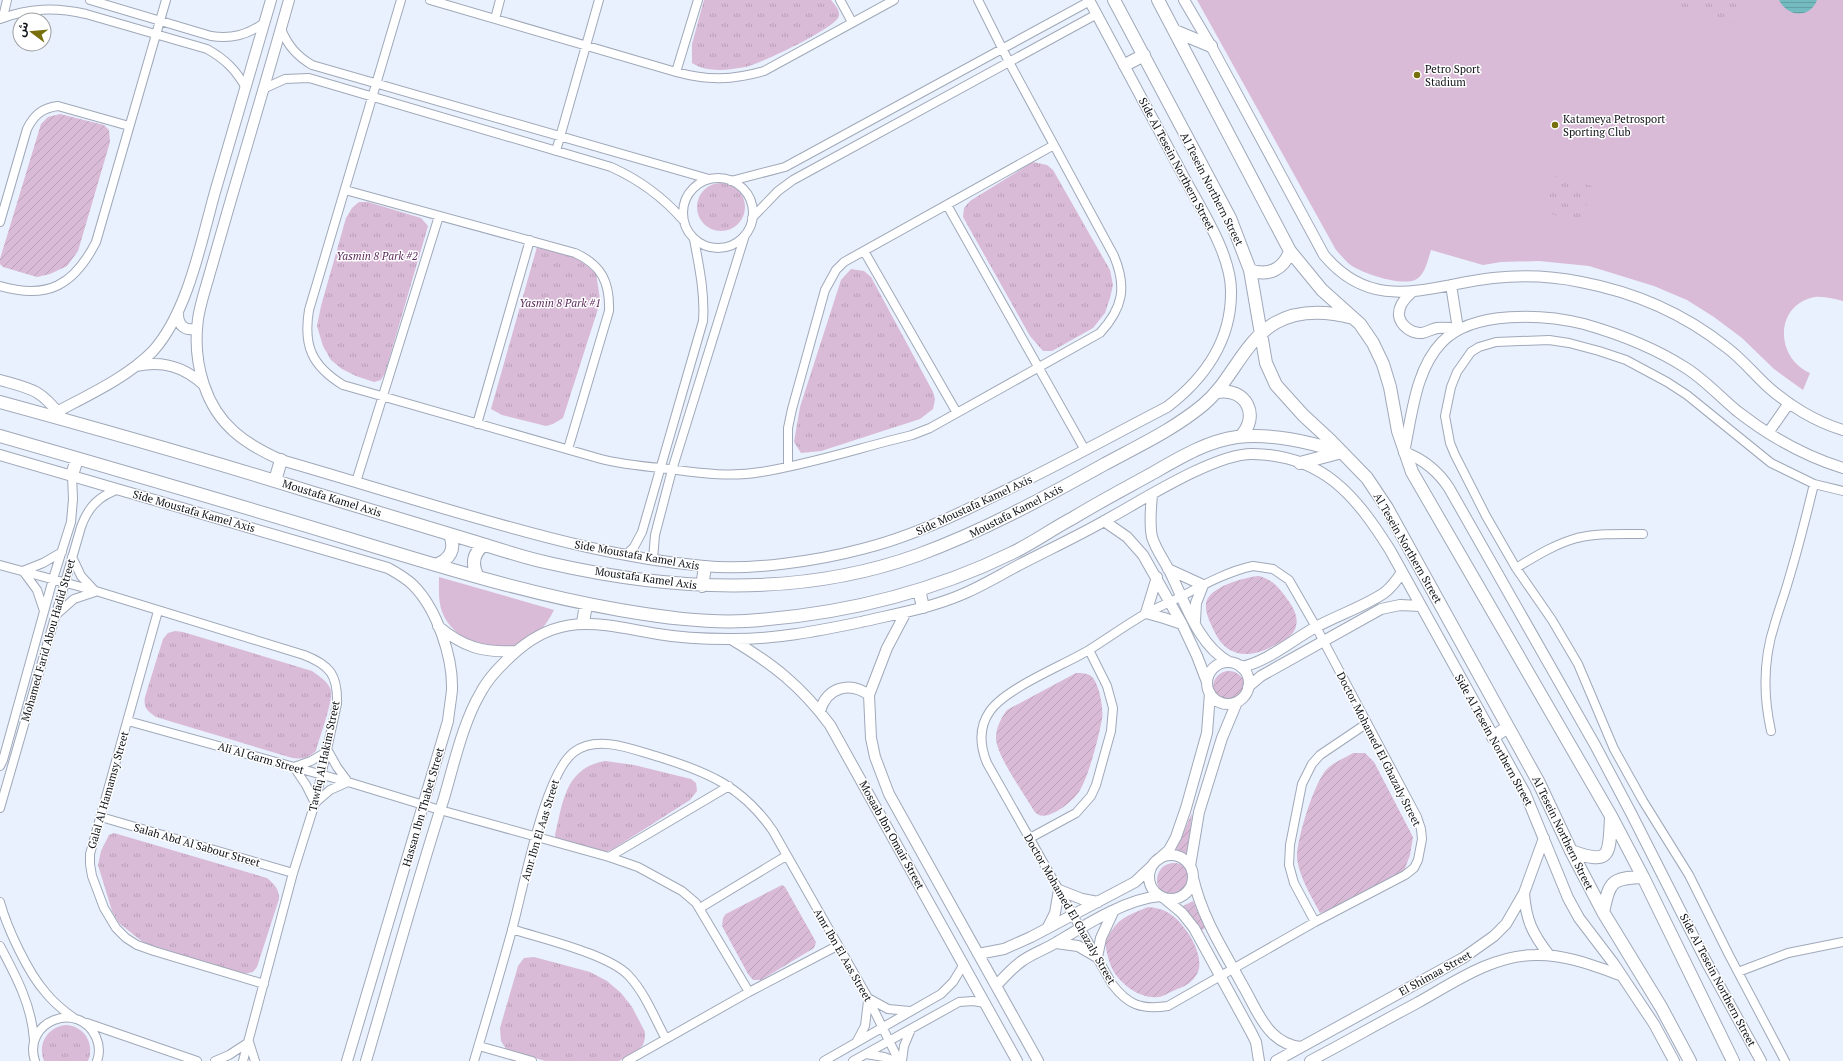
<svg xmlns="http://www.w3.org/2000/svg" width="1843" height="1061" font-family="'PT Serif','Noto Sans Arabic',serif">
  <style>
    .grass { fill: #d9bad7 }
    .park { fill: url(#park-tufts) }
    .garden { fill: url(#garden-furrows) }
    .water { fill: url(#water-rules) }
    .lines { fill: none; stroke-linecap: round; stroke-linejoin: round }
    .minor-casing { stroke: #a0a9b9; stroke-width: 10 }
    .tertiary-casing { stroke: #a0a9b9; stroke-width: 12 }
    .primary-casing { stroke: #a0a9b9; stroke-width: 14 }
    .minor { stroke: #fff; stroke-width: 8 }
    .tertiary { stroke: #fff; stroke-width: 10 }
    .primary { stroke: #fff; stroke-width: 12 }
    .poi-dot { fill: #776e0c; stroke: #fff; stroke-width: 1.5 }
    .labels { text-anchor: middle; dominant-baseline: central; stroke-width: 3; stroke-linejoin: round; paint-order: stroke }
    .poi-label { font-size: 11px; fill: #0c0f14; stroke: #fff; text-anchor: start }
    .street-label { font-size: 11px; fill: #0c0f14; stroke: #fff }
    .park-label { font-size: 11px; font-style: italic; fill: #5e2b5d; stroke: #fff }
  </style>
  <defs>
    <pattern id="park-tufts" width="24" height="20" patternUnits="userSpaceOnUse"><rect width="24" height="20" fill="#d9bad7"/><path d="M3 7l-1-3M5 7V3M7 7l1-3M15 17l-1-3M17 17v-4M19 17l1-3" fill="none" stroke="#b99fb8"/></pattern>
    <pattern id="garden-furrows" width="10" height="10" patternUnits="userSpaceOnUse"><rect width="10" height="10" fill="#d9bad7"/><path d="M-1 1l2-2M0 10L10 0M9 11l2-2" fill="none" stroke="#b99fb8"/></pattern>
    <pattern id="water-rules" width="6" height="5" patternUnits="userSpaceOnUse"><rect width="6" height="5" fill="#73bbbf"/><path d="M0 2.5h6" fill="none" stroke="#62a0a3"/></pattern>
  </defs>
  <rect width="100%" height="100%" fill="#e9f0fe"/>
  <path class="grass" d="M1197 0H1843V301C1834 299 1825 296 1815 297 1775 304 1774 357 1810 373L1803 390 1774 369 1742 338 1714 317 1687 300 1654 286 1589 266 1539 261 1501 262 1483 265 1431 250C1428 259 1425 276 1415 280 1400 286 1365 274 1352 266 1346 262 1341 255 1336 250Z
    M439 577 554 610C547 624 536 638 521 645 494 658 454 640 443 614 438 602 439 590 439 577Z"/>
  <path class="park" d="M704 0H831C835 5 840 10 839 16 836 28 760 64 745 67 728 70 707 73 692 63V44Z
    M1682 0H1742L1735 24 1680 8Z
    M1033 162 1047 165 1053 170 1110 270 1113 285 1110 298 1105 313 1093 328 1052 351H1043L1030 336 963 217 964 208 970 201Z
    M1555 176 1592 186 1581 223 1545 212Z
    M697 207a24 24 0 1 1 48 0a24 24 0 1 1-48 0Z
    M359 202H368L421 218 428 226 385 373 381 380 374 382 356 376 342 369 331 360 323 346 317 326 321 306 346 218 352 208Z
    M537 247 576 257 596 273 600 299 597 312 563 418 553 424 546 426 502 415 491 409Z
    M851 269 864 271 871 277 933 392 935 399 933 409 920 419 821 451 801 453 794 442 800 407 841 280Z
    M175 631 183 632 312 671C319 676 329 682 331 691 333 702 319 738 316 751 307 759 300 760 289 757L156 717C148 711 143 708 145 697L163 639 168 633Z
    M605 761 634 765 691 779 696 783 697 791 690 800 613 849 606 852 556 840 555 835C563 802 565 768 605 761Z
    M114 833 267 878C275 885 279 889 279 899L257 967 253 972 244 974 144 943 119 923 112 911 98 865 101 851 109 835Z
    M534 957 590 972 607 981 621 993 632 1007 645 1032V1038L643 1045 638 1050 619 1061H545L506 1049 501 1041 500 1028 518 966 524 958Z
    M67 1025C85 1027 95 1044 88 1061H44C37 1044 48 1026 67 1025Z"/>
  <path class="garden" d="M60 114 104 125 109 130 110 142 78 251 67 266 50 274 37 277 3 267 0 264V259L41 124 48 117Z
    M1259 576C1272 580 1277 585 1285 596 1291 604 1299 615 1296 626 1295 634 1284 641 1277 644 1254 657 1229 661 1215 633 1211 624 1205 614 1206 604 1207 587 1246 577 1259 576Z
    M1213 687a16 16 0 1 1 32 0a16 16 0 1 1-32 0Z
    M1076 673C1081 673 1087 673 1091 676 1099 682 1104 709 1102 719 1099 736 1089 775 1080 790 1074 801 1044 826 1034 811 1025 795 996 755 996 738 996 728 1001 718 1007 710Z
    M1353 753H1365L1374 762 1413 837 1410 855 1404 871 1332 909 1320 913C1311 896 1300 878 1297 859 1296 841 1314 782 1327 769 1334 762 1345 758 1353 753Z
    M1192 813 1188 856 1175 852Z
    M1157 880a17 17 0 1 1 34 0a17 17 0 1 1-34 0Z
    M782 885 785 887 816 942 814 948 761 980H753L748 974 722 926 723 918 726 914Z
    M1193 901 1205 928 1199 932 1183 906Z
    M1148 907C1165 908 1175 915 1185 929 1194 940 1206 964 1195 977 1190 984 1183 987 1175 990 1170 992 1163 997 1158 997 1141 999 1123 986 1114 972 1109 964 1107 953 1105 943 1116 919 1124 917 1148 907Z"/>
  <path class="water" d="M1779 0H1817C1810 19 1787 17 1779 0Z"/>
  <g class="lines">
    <defs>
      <path id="minor" d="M90 0 211 36C232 39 247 35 264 23
        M401 0 309 310C303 346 312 366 343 385L601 459C620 464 640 466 661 468 694 472 727 478 761 472 812 464 862 447 912 435L930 428 1100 333C1123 308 1127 287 1114 256L1009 62 978 0
        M430 0 676 72C709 81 732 80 764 71L894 0
        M840 0 852 22
        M0 18 4 13 7 0
        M0 19C29 8 55 7 86 14L207 49C225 59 236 70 246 88
        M495 19 500 0
        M281 29C288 46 297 56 312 65L709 179
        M676 72 698 0
        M263 89 285 79 309 78 611 167C640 180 662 196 683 220
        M556 151 599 0
        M683 213a35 35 0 1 1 70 0a35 35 0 1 1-70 0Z
        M731 181 785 167 1090 1
        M345 190 575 253C602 265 610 283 609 311L568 449
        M947 205 1085 450
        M752 218 778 191 793 180 1097 14
        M0 222 27 129C34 115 42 108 58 106L129 126
        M864 251 957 413
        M0 286C48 300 74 285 96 242L166 0
        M477 424 530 240
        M788 466V428L792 409 825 290 836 270 844 262 1054 145
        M356 482 439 216
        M626 555 634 547 642 532 703 321C705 293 699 266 694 239
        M72 557 81 576 94 590
        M653 559 655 535 672 470 745 235
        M0 565 96 591 304 655C330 665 338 675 337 704L315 803 293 873 243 1061
        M1253 566 1273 569 1289 580 1316 627 1417 817 1421 829 1422 839 1418 860 1414 868 1405 875 1315 922 1168 1006C1141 1010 1128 1005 1112 984L987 763C980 746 978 728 990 711 1006 688 1064 665 1089 650 1108 638 1126 625 1145 614 1158 607 1171 602 1184 595 1205 584 1229 571 1253 566Z
        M1516 568C1536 556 1555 544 1577 538 1599 533 1621 534 1643 534
        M44 611 37 590 23 571 43 563 62 552
        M158 611 90 854V864L92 876 104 908 116 928 126 938 137 945 154 951 264 984
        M57 614 74 599 95 592
        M128 721 348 782 440 810 609 857 638 867 682 891 696 903 749 992
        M1771 731C1763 695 1763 659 1775 623 1779 609 1784 596 1788 582 1798 549 1806 517 1814 484
        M328 751 337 767 348 782 330 790 315 803 306 785 294 767 311 761Z
        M0 766 3 760 53 579 71 522 73 499 72 475
        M0 808 81 527C88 507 99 496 119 489
        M101 817 293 873
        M1030 838 1076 813 1091 796 1096 785 1111 731 1113 708 1107 686 1089 650
        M609 857 729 786
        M0 902C7 928 28 973 46 993 54 1003 64 1011 74 1018
        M700 908 786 856
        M1315 922 1294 883 1289 865 1290 845 1302 784 1312 764 1320 755 1366 724
        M512 929C542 939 609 954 629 976 645 993 655 1019 666 1039
        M0 946C16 976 32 1006 34 1040
        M1738 972 1788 953 1843 942
        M868 998 888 1009 910 1011
        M87 1023 197 1061
        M857 1041 865 1026 868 1001
        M479 1046 532 1061
        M866 1054 884 1057 895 1061
        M35 1061C22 1022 78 999 96 1037 99 1044 100 1053 97 1061
        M215 1061 229 1055 249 1042 255 1061
        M474 1061C487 1017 500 974 512 930 523 891 544 774 574 752 598 734 634 750 659 757 708 772 743 787 773 831L868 998 899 1061
        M627 1061 749 992 837 946
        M824 1061 941 994 953 982 964 964
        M853 1061 959 1002 973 1001 985 1003
        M902 1061 904 1046 911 1029
        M1785 1061 1729 955 1689 875 1643 801 1614 749 1578 664 1552 620 1516 568 1486 516 1455 455 1450 443 1445 416 1451 387 1457 372 1471 352 1479 347 1496 342 1549 340 1569 343 1599 351 1626 360 1667 382 1687 395 1771 463 1814 484 1843 491"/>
      <path id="tertiary" d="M289 0C270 68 250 135 230 203 223 227 216 251 209 276 205 290 200 305 198 319 195 341 197 364 204 385 217 425 245 444 281 460 344 478 407 498 470 516 546 538 624 559 704 566 749 571 817 561 862 549 907 538 951 518 992 497 1051 469 1109 437 1167 407 1204 379 1231 341 1231 293 1232 256 1202 211 1185 179 1153 119 1121 60 1089 0
        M1184 0 1211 46 1324 255C1374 315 1430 285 1493 278 1522 275 1552 276 1581 282 1634 292 1683 313 1726 347 1741 358 1753 373 1767 386 1788 405 1816 422 1843 430
        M1411 293C1404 299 1398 306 1399 316 1401 326 1412 334 1422 333 1427 332 1432 329 1437 328 1444 327 1451 328 1458 329L1451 285
        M178 314C178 326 186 332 197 328
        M137 366C163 360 184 367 204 385
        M0 380C32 389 40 389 61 416
        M51 415C84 397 127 378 153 351 188 312 201 242 215 192 234 128 252 64 271 0
        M1768 433 1789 403
        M0 455 388 568C397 573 406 578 413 585 437 609 453 657 452 690 451 700 449 711 448 721L347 1061
        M1152 494C1151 508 1149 523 1152 537 1156 550 1164 560 1170 572 1185 602 1198 645 1229 662
        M1104 521 1127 537 1143 555 1182 624 1197 656 1207 682
        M1168 569 1203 585 1196 603 1195 621
        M1157 577 1146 613 1164 618 1182 624
        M906 612 887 648 869 695 871 738 875 757 889 794 1038 1061
        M438 626C463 647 483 653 516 651
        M731 639C773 664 801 686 830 725L1017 1061
        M1207 683a21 21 0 1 1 42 0a21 21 0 1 1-42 0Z
        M1241 667C1267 662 1292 640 1316 627 1338 615 1363 607 1384 593 1392 587 1397 580 1402 572
        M1248 687 1261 676 1381 609 1400 605 1420 606
        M820 711C827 687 850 681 869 695
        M1149 877a22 22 0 1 1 44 0a22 22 0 1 1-44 0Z
        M1159 859 1169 850 1176 837 1186 808 1207 733 1210 693
        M1190 866 1199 812 1222 738 1237 702
        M1193 878C1203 920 1223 949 1243 986 1252 1001 1259 1020 1272 1033 1280 1041 1290 1046 1301 1047
        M1524 893C1526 920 1532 933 1549 955
        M1164 898 1182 913 1194 928 1251 1032 1256 1042 1259 1061
        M1048 927 1055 913 1059 890 1082 899 1098 902
        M1056 943 1078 946 1097 957 1101 938 1113 912
        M978 954 1004 949 1031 937 1120 890 1135 882 1151 867
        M996 986C1004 977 1012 968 1022 961 1033 953 1046 949 1057 942 1087 924 1126 899 1160 896
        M366 1061C392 973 416 885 444 798 454 764 463 722 481 692 490 675 504 662 518 650 564 611 604 625 658 634 681 638 705 639 728 639 772 640 818 631 861 622 895 614 931 608 963 594 982 586 1000 575 1019 565 1048 550 1078 536 1106 520 1141 501 1215 453 1253 454 1323 455 1356 496 1390 550L1525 793 1568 898 1579 918 1614 964 1654 1024 1674 1061
        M1276 1061 1463 958 1494 936 1506 924 1524 893 1544 838
        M1310 1061C1346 1042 1381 1022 1417 1003 1453 983 1492 955 1535 955 1564 954 1592 965 1620 975
        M1761 1061 1707 963 1631 813 1595 745 1449 488C1438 471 1423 459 1404 452 1412 416 1415 370 1442 342 1473 310 1544 314 1584 324 1619 334 1655 348 1686 368 1705 380 1720 397 1737 411 1769 436 1804 456 1843 468"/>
      <path id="primary" d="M1114 0 1230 218 1250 270 1266 363 1276 385 1303 415 1330 440 1367 478 1387 508 1539 783 1571 851 1603 912 1661 1007 1690 1061
        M1158 0 1290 251 1322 290 1360 324 1373 343 1383 364 1390 387 1398 431 1412 472 1611 816 1643 877 1733 1061
        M1175 31 1211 46
        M1125 65 1144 55
        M1250 270C1268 277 1284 269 1290 251
        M1217 392C1246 387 1261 416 1240 437
        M0 402C106 431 212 461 317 494 371 510 425 527 479 543 502 550 525 558 549 563 671 591 799 598 918 555 983 531 1042 499 1103 465 1136 447 1173 430 1203 405 1232 381 1242 343 1275 323 1300 309 1327 311 1353 318
        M0 436C118 470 235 504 353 540 441 567 529 594 620 610 661 617 703 623 746 621 838 615 928 594 1012 553 1033 543 1052 529 1073 518 1099 502 1126 488 1153 473 1179 458 1207 441 1237 437 1272 433 1309 442 1342 452
        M1300 463 1342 452
        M72 475 77 459
        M275 481 281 460
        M435 565C450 560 456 549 450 535
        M478 577C471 564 473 553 484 545
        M702 586 705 567
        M919 590 923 607
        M583 623 586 604
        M1493 737 1508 727
        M1571 851C1612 866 1609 854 1611 817
        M1603 912C1610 882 1610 878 1643 877"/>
    </defs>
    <use href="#minor" class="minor-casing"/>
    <use href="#tertiary" class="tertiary-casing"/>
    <use href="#primary" class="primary-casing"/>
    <use href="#minor" class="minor"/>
    <use href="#tertiary" class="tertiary"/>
    <use href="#primary" class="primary"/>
  </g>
  <g class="poi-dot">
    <circle cx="1417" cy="75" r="4"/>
    <circle cx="1555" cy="125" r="4"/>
  </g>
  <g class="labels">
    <g class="poi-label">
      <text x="1425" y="69">Petro Sport<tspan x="1425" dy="13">Stadium</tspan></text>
      <text x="1563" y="119">Katameya Petrosport<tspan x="1563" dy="13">Sporting Club</tspan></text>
    </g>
    <g class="street-label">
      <text transform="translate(1177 164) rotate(62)">Side Al Tesein Northern Street</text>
      <text transform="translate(1212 189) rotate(63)">Al Tesein Northern Street</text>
      <text transform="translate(332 498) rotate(17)">Moustafa Kamel Axis</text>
      <text transform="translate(974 505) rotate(-25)">Side Moustafa Kamel Axis</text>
      <text transform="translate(194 511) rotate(16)">Side Moustafa Kamel Axis</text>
      <text transform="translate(1016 511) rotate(-27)">Moustafa Kamel Axis</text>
      <text transform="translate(1408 548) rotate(60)">Al Tesein Northern Street</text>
      <text transform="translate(637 555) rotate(10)">Side Moustafa Kamel Axis</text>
      <text transform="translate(646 578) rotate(8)">Moustafa Kamel Axis</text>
      <text transform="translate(48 640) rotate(-74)">Mohamed Farid Abou Hadid Street</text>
      <text transform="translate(1494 740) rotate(61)">Side Al Tesein Northern Street</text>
      <text transform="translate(1379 749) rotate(63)">Doctor Mohamed El Ghazaly Street</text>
      <text transform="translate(324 756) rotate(-78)">Tawfiq Al Hakim Street</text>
      <text transform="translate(261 758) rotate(16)">Ali Al Garm Street</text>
      <text transform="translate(108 790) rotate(-74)">Galal Al Hamamsy Street</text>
      <text transform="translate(423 807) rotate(-74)">Hassan Ibn Thabet Street</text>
      <text transform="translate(540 830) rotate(-73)">Amr Ibn El Aas Street</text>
      <text transform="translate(1563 833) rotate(64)">Al Tesein Northern Street</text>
      <text transform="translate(892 835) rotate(61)">Mosaab Ibn Omair Street</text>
      <text transform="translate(197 845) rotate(16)">Salah Abd Al Sabour Street</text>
      <text transform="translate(1070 909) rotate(60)">Doctor Mohamed El Ghazaly Street</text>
      <text transform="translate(843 955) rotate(60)">Amr Ibn El Aas Street</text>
      <text transform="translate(1435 973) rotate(-29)">El Shimaa Street</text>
      <text transform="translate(1718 980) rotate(62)">Side Al Tesein Northern Street</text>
    </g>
    <g class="park-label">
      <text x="377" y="256">Yasmin 8 Park #2</text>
      <text x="560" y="303">Yasmin 8 Park #1</text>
    </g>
  </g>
  <g transform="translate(32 32) rotate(286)"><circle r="19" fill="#ffffff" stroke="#9e9fa1"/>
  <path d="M0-3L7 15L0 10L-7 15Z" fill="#776e0c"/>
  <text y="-6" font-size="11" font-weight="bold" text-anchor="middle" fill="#0c0f14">ش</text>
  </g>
</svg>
